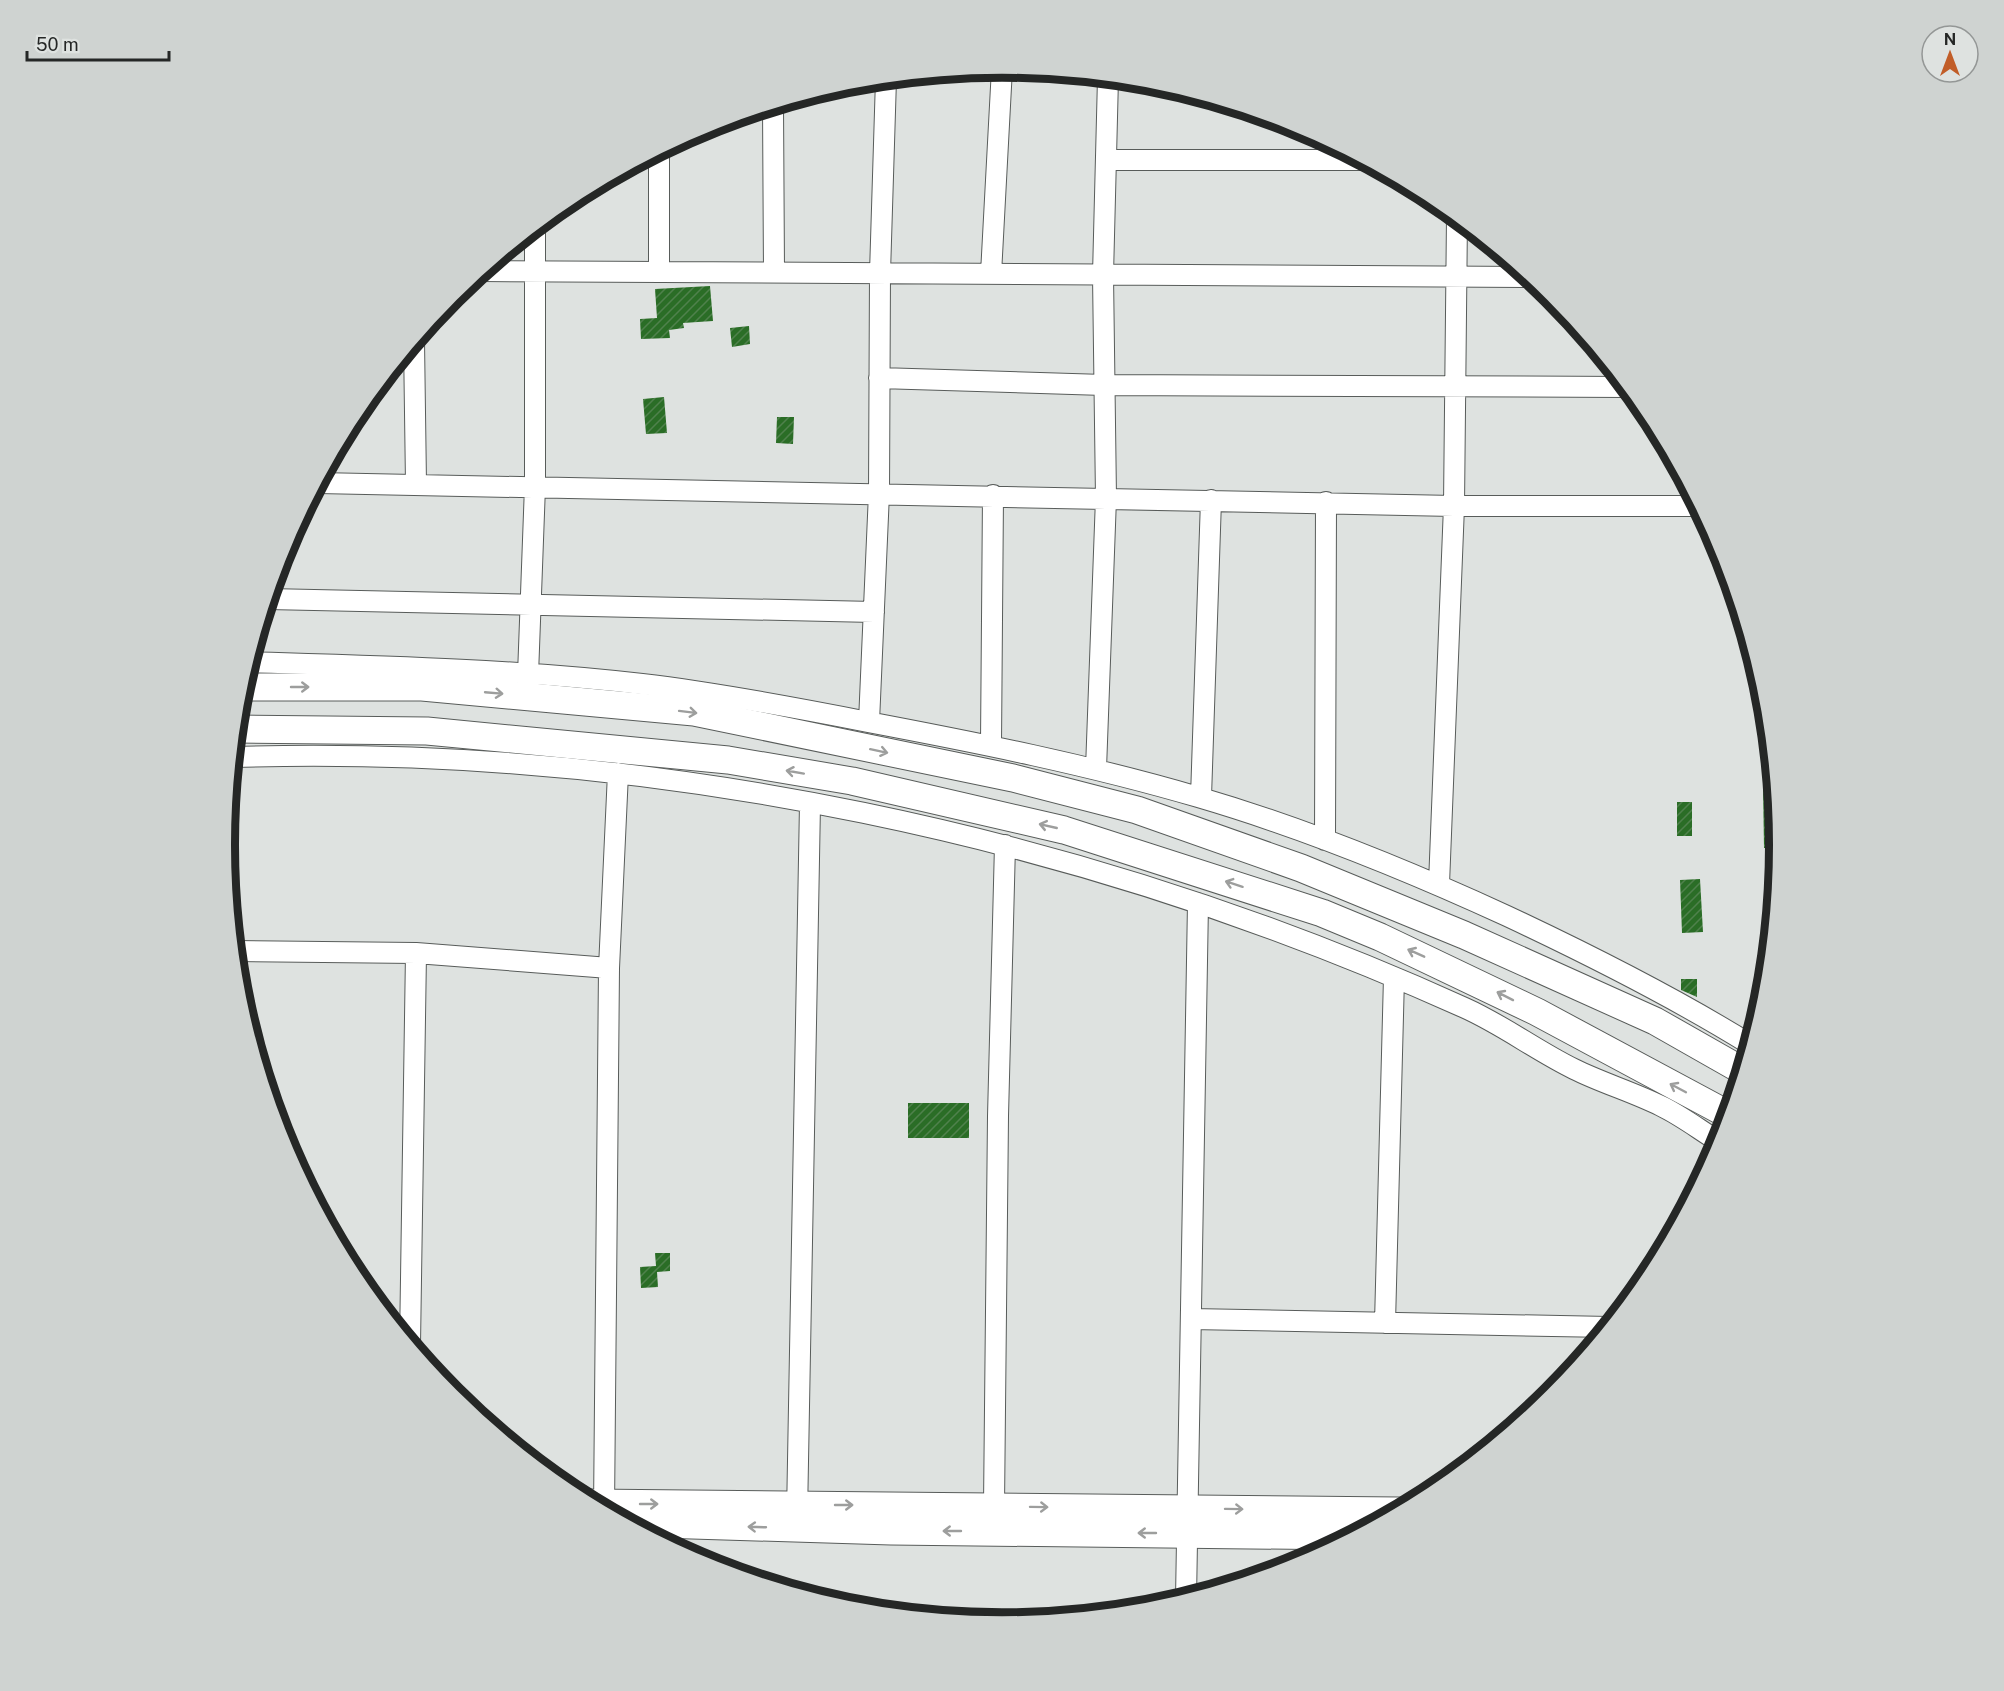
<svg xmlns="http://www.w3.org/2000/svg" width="2004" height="1691" font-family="'Public Sans',sans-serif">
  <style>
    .building { fill: url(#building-hatch) }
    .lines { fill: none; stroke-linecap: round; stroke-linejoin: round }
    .street-casing { stroke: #585c5a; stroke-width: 22 }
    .secondary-casing { stroke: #585c5a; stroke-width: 29 }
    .street { stroke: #fff; stroke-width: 20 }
    .secondary { stroke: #fff; stroke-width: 27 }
    .oneway { stroke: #9d9e9d }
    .rim { fill: none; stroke: #252726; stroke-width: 8 }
  </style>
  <defs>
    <pattern id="building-hatch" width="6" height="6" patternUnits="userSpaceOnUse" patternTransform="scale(1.5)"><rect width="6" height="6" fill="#2a6d26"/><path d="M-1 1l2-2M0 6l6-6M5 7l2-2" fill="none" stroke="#4f814c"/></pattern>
  </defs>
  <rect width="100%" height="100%" fill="#dee2e0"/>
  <path class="building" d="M710 286 713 321 683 323 684 328 669 330 670 338 641 339 640 319 657 318 655 289Z
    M749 326 750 344 732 347 730 328Z
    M664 397 667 433 646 434 643 399Z
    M777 417H794L793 444 776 443Z
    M1774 785 1780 848H1764L1763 786Z
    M1677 802H1692V836H1677Z
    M1700 879 1703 932 1682 933 1680 880Z
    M1681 979H1697V997L1681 990Z
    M908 1103H969V1138H908Z
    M655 1253H670V1271L657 1272 658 1287 641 1288 640 1267 656 1266Z"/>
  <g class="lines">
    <defs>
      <path id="street" d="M773 106 774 272
        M1106 160H1362
        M482 271 1530 277
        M659 272V151
        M991 274 1002 68
        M414 341 416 484
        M879 378 1104 385 1627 387
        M318 483 1454 506H1698
        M268 599 874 612
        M248 662C380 666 512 669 642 684 718 693 792 707 868 722 979 743 1089 765 1198 797 1304 828 1407 870 1507 916 1590 955 1672 996 1751 1045
        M528 675 535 486V227
        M869 722 879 493 880 273 886 79
        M991 744 993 495
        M233 757C653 744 1083 835 1465 1008 1503 1025 1537 1051 1574 1069 1602 1083 1633 1092 1661 1106 1682 1116 1701 1131 1721 1143
        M1096 769 1106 498 1103 275 1108 78
        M1201 797 1211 500
        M1325 840 1326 502
        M1439 884 1454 506 1457 217
        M234 951 416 953 609 968
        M1191 1319 1609 1327
        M1385 1323 1394 977
        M410 1344 416 953
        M994 1506 998 1116 1005 845
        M604 1511 609 968 618 773
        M797 1516 810 804
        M1186 1599 1198 903"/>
      <path id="secondary" d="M241 687H422L694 712 1013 778 1137 810 1301 868 1464 935 1655 1021 1743 1071
        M236 729 427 731 728 760 852 781 1064 830 1322 913 1380 937 1537 1012 1729 1115
        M590 1503 1399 1511
        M628 1523 891 1531 1352 1536"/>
    </defs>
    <use href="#street" class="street-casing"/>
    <use href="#secondary" class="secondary-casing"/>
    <use href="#street" class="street"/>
    <use href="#secondary" class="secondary"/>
  </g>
  <defs><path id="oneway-shaft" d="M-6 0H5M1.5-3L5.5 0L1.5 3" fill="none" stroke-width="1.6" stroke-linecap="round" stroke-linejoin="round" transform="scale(1.5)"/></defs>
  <g class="oneway">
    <use href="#oneway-shaft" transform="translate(300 687)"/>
    <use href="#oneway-shaft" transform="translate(494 693) rotate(5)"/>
    <use href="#oneway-shaft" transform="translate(688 712) rotate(7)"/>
    <use href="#oneway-shaft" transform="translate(879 751) rotate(12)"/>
    <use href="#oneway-shaft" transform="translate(795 772) rotate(-170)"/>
    <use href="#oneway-shaft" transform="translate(1048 826) rotate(-167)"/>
    <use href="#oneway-shaft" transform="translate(1234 884) rotate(-162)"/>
    <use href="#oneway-shaft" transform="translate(1416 953) rotate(-156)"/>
    <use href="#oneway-shaft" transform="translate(1505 996) rotate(-153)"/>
    <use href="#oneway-shaft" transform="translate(1678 1088) rotate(-152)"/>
    <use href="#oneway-shaft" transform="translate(649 1504)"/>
    <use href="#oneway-shaft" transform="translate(844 1505)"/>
    <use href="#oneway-shaft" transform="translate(1039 1507) rotate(1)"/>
    <use href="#oneway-shaft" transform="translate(1234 1509) rotate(1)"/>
    <use href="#oneway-shaft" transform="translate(757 1527) rotate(-178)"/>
    <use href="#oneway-shaft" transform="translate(952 1531) rotate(-180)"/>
    <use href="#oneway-shaft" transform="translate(1147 1533) rotate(-180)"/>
  </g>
  <path d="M0 0H2004V1691H0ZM235 845a767 767 0 1 1 1534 0a767 767 0 1 1-1534 0Z" fill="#cfd3d1" fill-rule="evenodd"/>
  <path class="rim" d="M235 845a767 767 0 1 1 1534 0a767 767 0 1 1-1534 0Z"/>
  <g transform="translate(1950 54)"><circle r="28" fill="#dee2e0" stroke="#949796" stroke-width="1.5"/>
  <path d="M0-4.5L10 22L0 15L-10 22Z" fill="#c15d28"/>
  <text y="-9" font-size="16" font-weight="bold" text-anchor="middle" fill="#252726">N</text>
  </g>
  <path d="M27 51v9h142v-9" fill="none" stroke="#252726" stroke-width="3"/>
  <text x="36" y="51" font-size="18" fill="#252726" stroke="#dee2e0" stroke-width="4.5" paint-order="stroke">50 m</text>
</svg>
